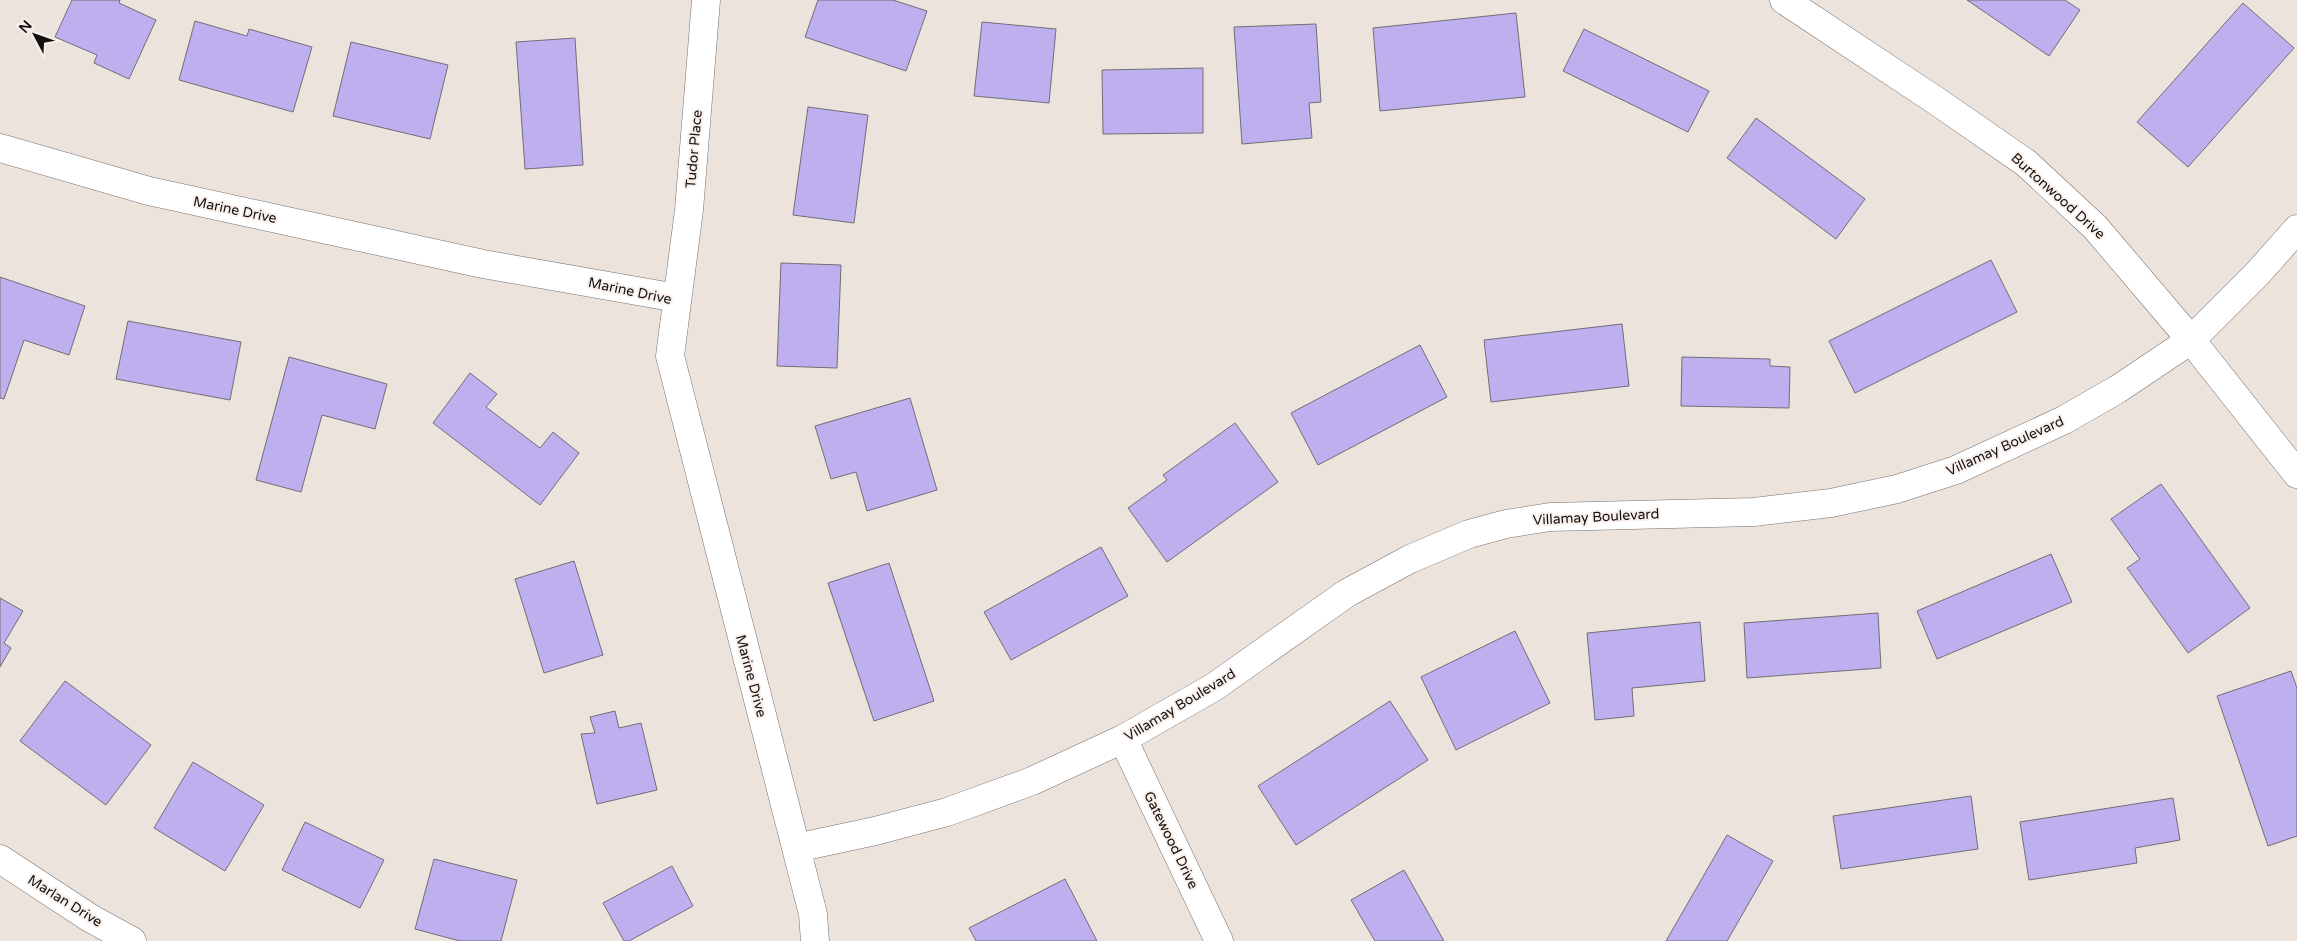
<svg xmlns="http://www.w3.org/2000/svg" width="2297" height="941" font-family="'Varela Round',sans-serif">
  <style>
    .building { fill: #beafee; stroke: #706e76 }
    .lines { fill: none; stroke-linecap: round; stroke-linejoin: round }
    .minor-casing { stroke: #78706c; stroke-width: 29 }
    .minor { stroke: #fff; stroke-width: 28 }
    .labels { text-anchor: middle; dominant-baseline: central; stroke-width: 4; stroke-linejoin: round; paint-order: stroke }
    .street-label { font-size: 14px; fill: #13100e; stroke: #f9f0eb }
  </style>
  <rect width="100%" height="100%" fill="#ece3dd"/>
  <path class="building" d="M72 0H120L119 3 156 20 129 79 94 63 97 55 55 37Z
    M818 0H893L927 11 906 71 805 37Z
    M1967 0H2065L2080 10 2049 56Z
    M2243 3 2294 48 2188 167 2137 122Z
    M1516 13 1525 97 1380 111 1373 28Z
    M195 21 247 36 249 29 312 47 293 112 179 80Z
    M982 22 1056 29 1049 103 974 96Z
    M1316 24 1321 102 1309 103 1312 138 1242 144 1234 27Z
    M1584 29 1709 91 1688 132 1563 71Z
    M575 38 583 165 525 169 516 42Z
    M351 42 448 65 430 139 333 116Z
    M1203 68V133L1103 134 1102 70Z
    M808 107 868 115 854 223 793 215Z
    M1756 118 1865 199 1836 239 1727 158Z
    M1991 260 2017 312 1855 393 1829 341Z
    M781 263 841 265 837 368 777 366Z
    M0 277 85 306 69 355 24 340 4 399 0 398Z
    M128 321 241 342 230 400 116 379Z
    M1622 324 1629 386 1491 402 1484 340Z
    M1420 345 1447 397 1318 465 1291 413Z
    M289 357 387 384 375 429 322 415 301 492 256 480Z
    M1682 357 1770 359V366L1790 367 1789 408 1681 406Z
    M470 373 497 394 486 407 540 448 553 432 579 453 540 505 433 423Z
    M910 398 937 490 867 511 856 472 831 479 815 426Z
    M1235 423 1278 482 1167 562 1128 508 1167 480 1163 475Z
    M2161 484 2250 608 2188 653 2127 568 2140 559 2111 519Z
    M1101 547 1128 596 1011 660 984 612Z
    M2051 554 2072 602 1937 659 1917 611Z
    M574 561 603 655 544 673 515 579Z
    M889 563 934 701 874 721 828 583Z
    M0 598 23 611 4 643 11 648 0 667Z
    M1878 613 1881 668 1747 678 1744 623Z
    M1700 622 1705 681 1632 688 1634 716 1595 720 1587 633Z
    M1515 631 1550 703 1456 750 1421 677Z
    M2291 671 2297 688V836L2268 846 2217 696Z
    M65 681 151 745 106 805 20 741Z
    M1390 701 1428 760 1296 845 1258 786Z
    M615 711 619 728 641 723 657 790 597 804 581 734 595 733 590 717Z
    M193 762 264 805 225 871 154 828Z
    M1971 796 1978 849 1841 869 1833 816Z
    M2173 798 2180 840 2135 848 2137 863 2029 880 2020 822Z
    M305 822 384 860 360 908 282 870Z
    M1727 835 1773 861 1727 941H1666Z
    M434 859 517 880 501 941H460L415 929Z
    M672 866 693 906 629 941H624L603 903Z
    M1404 870 1444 941H1375L1351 900Z
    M1065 879 1097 941H976L969 928Z"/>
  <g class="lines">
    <defs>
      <path id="minor" d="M706 0 689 210 670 356 813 914 815 941
        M1784 0 1938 102 2026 163 2095 227 2191 340 2297 474
        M0 148 149 191 483 264 677 298
        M1123 739 1219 941
        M796 848 875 831 947 812 1032 781 1123 739 1214 687 1347 593 1410 559 1469 534 1506 524 1550 517 1754 512 1831 503 1897 489 1956 470 2064 420 2118 389 2191 340 2258 273 2297 229
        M0 859 90 918 132 941"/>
    </defs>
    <use href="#minor" class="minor-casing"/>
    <use href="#minor" class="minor"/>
  </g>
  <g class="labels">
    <g class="street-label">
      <text transform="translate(694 149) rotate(-85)">Tudor Place</text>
      <text transform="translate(2058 196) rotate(42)">Burtonwood Drive</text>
      <text transform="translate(235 210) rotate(12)">Marine Drive</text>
      <text transform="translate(630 291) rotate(12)">Marine Drive</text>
      <text transform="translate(2005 446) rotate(-24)">Villamay Boulevard</text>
      <text transform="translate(1596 517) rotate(-3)">Villamay Boulevard</text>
      <text transform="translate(751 676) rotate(75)">Marine Drive</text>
      <text transform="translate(1180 705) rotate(-31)">Villamay Boulevard</text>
      <text transform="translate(1171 840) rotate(64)">Gatewood Drive</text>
      <text transform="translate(65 901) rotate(32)">Marlan Drive</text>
    </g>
  </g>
  <g transform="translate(35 35) rotate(311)" stroke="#f9f0eb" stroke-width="4" paint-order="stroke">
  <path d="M0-4L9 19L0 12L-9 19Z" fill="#13100e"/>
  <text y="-8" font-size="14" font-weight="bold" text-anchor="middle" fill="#13100e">N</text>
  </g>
</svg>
